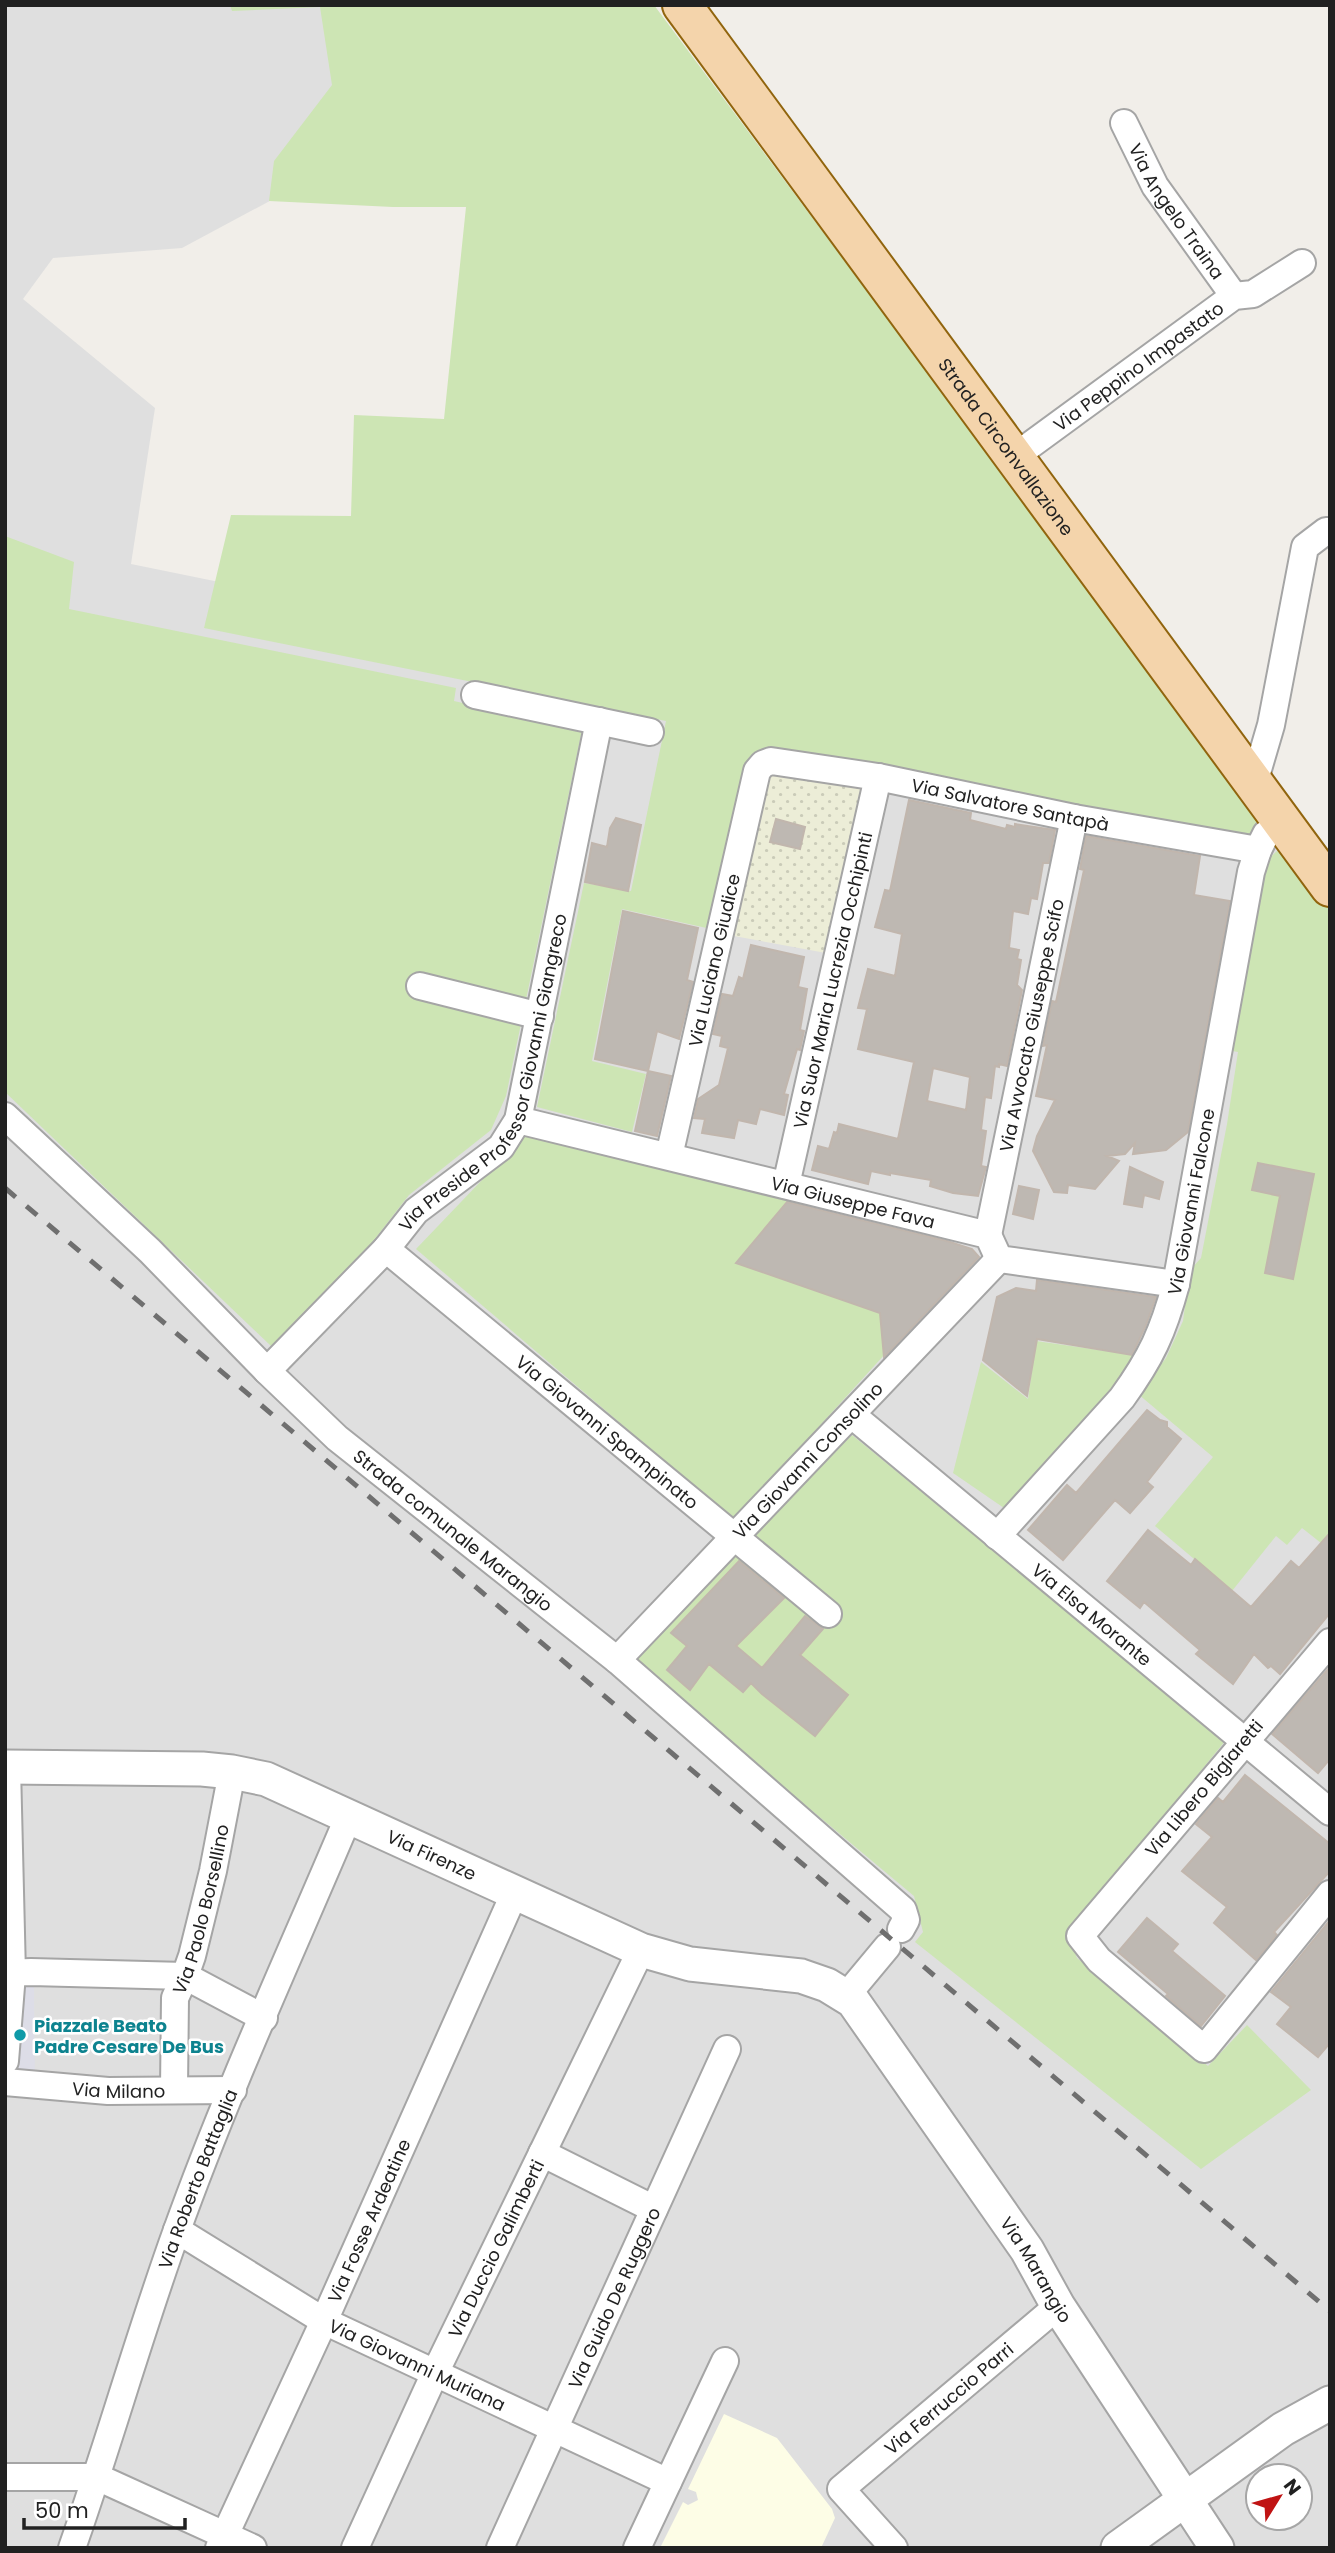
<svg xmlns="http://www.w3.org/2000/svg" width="1335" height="2553" font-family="Poppins,sans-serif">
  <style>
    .residential { fill: #dfdfdf; fill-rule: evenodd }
    .education { fill: #fdfde6 }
    .farmland { fill: url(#farmland-dots) }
    .grass { fill: #cde5b4 }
    .plaza { fill: #dddde7 }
    .building { fill: #beb8b2; stroke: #c1b6ad; stroke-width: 2; fill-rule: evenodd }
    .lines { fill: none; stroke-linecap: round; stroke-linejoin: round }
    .minor-casing { stroke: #a5a5a5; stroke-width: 30 }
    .tertiary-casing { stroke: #a5a5a5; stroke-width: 37 }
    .primary-casing { stroke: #91650e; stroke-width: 42 }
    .minor { stroke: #fff; stroke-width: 26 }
    .tertiary { stroke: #fff; stroke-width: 33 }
    .primary { stroke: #f4d4ab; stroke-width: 38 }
    .rail { stroke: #6f6f6f; stroke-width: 5; stroke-dasharray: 14 14; stroke-linecap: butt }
    .culture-dot { fill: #0f9aa8; stroke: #fff; stroke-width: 2.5 }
    .labels { text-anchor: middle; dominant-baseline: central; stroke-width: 5; stroke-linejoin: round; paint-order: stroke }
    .street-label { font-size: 18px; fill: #212121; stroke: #fff }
    .culture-label { font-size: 18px; font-weight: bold; fill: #0d838f; stroke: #fff; text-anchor: start }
  </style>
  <defs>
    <pattern id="farmland-dots" width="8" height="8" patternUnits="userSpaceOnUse" patternTransform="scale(1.75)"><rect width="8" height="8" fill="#ecedd7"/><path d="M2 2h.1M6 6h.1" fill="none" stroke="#cacbb8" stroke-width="1.8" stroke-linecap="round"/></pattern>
  </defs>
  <rect width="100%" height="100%" fill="#f1eee9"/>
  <path class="residential" d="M5 5H362L294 188 182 248 53 258 23 299 155 408 131 564 1219 787 1330 850V2548H5ZM1258 2476H1300V2518H1258Z"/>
  <path class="education" d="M724 2414 777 2438 832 2509 835 2518 821 2548H660L683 2502 688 2505 698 2500 696 2492 688 2489Z"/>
  <path class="farmland" d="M768 773 866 781 826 953 734 936Z"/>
  <path class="grass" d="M230 5H654L1003 474 1264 812 1251 835 776 754 711 929 622 909 592 1061 646 1074 632 1132 537 1107 584 883 631 891 666 721 204 628 231 515 351 516 354 415 444 419 466 207H393L269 201 274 161 332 85 320 7 232 11Z
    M5 536 74 562 69 609 456 688 454 701 582 730 506 1096 491 1130 409 1195 371 1244 271 1346 5 1092Z
    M1285 849 1330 910V1535L1321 1543 1302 1528 1287 1545 1276 1536 1232 1591 1155 1526 1213 1457 1138 1394 1166 1358 1183 1321 1190 1270 1201 1258 1227 1124 1238 1052 1227 1050 1264 863 1278 850Z
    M526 1134 568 1138 976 1254 734 1520 416 1249Z
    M1036 1341 1134 1355V1363L1033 1479 1004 1508 953 1473 981 1362 1028 1399Z
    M852 1435 1226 1740 1068 1934 1077 1958 1208 2066 1247 2025 1311 2090 1201 2169 915 1942 923 1932 914 1896 633 1661Z"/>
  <path class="plaza" d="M26 1956 34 1988 35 2086 5 2082 12 1957Z"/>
  <path class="building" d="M909 800 971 813 970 820 1006 829 1007 825 1015 827V824L1055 830 1049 863H1043L1037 899 1031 898 1028 914 1013 911 1009 948 1019 950 1017 959 1021 960 1017 985 1022 990 1007 1066 999 1064V1067L995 1066 991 1098 985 1097 981 1130 986 1131 981 1166 986 1167 978 1196 953 1193 930 1186 931 1180 890 1173V1175L871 1171 868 1184 812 1170 818 1146 829 1149 834 1132 837 1133 839 1124 898 1139 914 1062 858 1049 867 1009 858 1008 868 969 895 976 902 934 875 927 885 890 890 891ZM933 1068 970 1077 966 1110 927 1101Z
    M616 818 641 825 628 891 585 882 592 843 607 847 610 828Z
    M776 819 805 827 800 849 770 842Z
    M1086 836 1200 856 1194 895 1230 901 1188 1132 1166 1150 1133 1154 1135 1143 1125 1154 1107 1156 1119 1161 1095 1189 1068 1185 1067 1193 1054 1192 1033 1151 1037 1136 1055 1100 1036 1096 1047 1045 1043 1046 1052 1001 1056 1002 1084 870 1080 869Z
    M623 911 698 928 687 980 693 982 679 1039 657 1031 648 1071 595 1059Z
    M751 945 804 957 798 987 807 989 800 1030 804 1031 800 1050 797 1049 784 1094 788 1095 784 1115 760 1109 756 1124 738 1120 734 1138 702 1133 705 1119 694 1118 698 1099 719 1085 728 1048 720 1046 722 1036 713 1034 722 994 733 996 739 977 743 979Z
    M648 1071 671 1076 657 1136 635 1131Z
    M1258 1163 1314 1174 1293 1279 1265 1273 1280 1196 1252 1190Z
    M1130 1167 1163 1182 1159 1199 1144 1195 1142 1207 1124 1204Z
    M1019 1186 1039 1190 1033 1219 1013 1214Z
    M787 1202 947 1241 972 1249 979 1257 884 1357 880 1313 736 1263Z
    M1037 1280 1156 1297 1146 1325 1132 1355 1037 1339 1027 1396 983 1360 997 1297 1016 1288 1036 1291Z
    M1147 1410 1160 1420 1167 1422V1427L1181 1439 1147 1482 1153 1487 1130 1513 1115 1500 1063 1560 1028 1530 1067 1485 1076 1493Z
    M1148 1530 1191 1565 1195 1559 1251 1607 1291 1561 1299 1568 1330 1533V1613L1280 1674 1271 1666 1268 1668 1254 1654 1233 1684 1196 1654 1200 1650 1144 1602 1140 1608 1107 1581Z
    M739 1561 784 1598 736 1646 762 1668 805 1616 823 1629 800 1655 848 1695 815 1736 762 1694 751 1683 743 1692 709 1664 690 1690 667 1670 687 1646 671 1633Z
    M1330 1667V1759L1318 1773 1272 1734Z
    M1245 1775 1330 1844V1871L1274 1932 1277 1935 1256 1960 1214 1923 1227 1907 1182 1871 1212 1837 1196 1824 1218 1798 1223 1802Z
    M1147 1918 1178 1944 1172 1951 1225 1996 1201 2026 1166 1996 1168 1994 1118 1952Z
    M1330 1920V2043L1318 2057 1277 2024 1291 2007 1271 1992Z"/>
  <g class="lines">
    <defs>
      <g id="minor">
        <path id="s1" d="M1124 123 1155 186 1234 296"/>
        <path id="s2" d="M1014 457 1234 296 1253 294 1302 263"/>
        <path d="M475 695 650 732"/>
        <path d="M1254 783 1271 725 1305 547 1326 531H1330"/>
        <path d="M420 986 540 1016"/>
        <path id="s3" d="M5 1116 150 1251 267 1371 337 1438 617 1660 903 1910 906 1920 901 1929"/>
        <path id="s4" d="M518 1120 988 1235 999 1259 1176 1284"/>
        <path id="s5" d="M669 1156 757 771 763 764 771 761 878 777 1074 818 1258 850"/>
        <path id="s6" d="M786 1185 878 777"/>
        <path id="s7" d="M988 1235 1074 818"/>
        <path id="s8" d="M386 1249 828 1614"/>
        <path id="s9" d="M267 1371 386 1249 416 1211 501 1147 518 1120 599 721"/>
        <path id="s10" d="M852 1415 1330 1812"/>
        <path id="s11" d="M997 1536 1122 1398C1151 1358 1163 1332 1176 1284L1251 872 1258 850 1266 834"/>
        <path d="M1330 1642 1080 1936 1099 1960 1204 2049 1330 1894"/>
        <path id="s12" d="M617 1660 999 1259"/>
        <path d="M5 1973 31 1972 185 1976 264 2018"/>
        <path d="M847 1995 887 1947"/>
        <path d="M5 2061 12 1974 7 1767"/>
        <path id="s13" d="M5 2082 108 2091 233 2090"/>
        <path id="s14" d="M174 2089 175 1998 185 1976 192 1956 213 1871 232 1772"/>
        <path d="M542 2153 654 2209"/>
        <path id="s15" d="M177 2230 324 2321 668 2482"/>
        <path d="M5 2477H97L253 2548"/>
        <path id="s16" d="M72 2548C109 2443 139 2335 177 2230 227 2091 290 1955 348 1818"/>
        <path id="s17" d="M219 2548 324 2321 515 1892"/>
        <path id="s18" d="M355 2548 435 2373 641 1950"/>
        <path id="s19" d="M500 2548 727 2049"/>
        <path d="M637 2548 725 2361"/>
        <path id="s20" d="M894 2548 841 2489 1058 2306"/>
      </g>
      <g id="tertiary">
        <path id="s21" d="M5 1767 202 1769 232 1772 266 1779 641 1950 690 1964 801 1976 827 1985 853 2001 1027 2250 1058 2306 1217 2548"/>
        <path d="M1118 2548 1283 2429 1330 2403"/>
      </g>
      <g id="primary">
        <path id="s22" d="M682 5 1330 887"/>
      </g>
    </defs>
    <use href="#minor" class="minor-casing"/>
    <use href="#tertiary" class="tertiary-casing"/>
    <use href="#primary" class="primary-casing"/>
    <use href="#minor" class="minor"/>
    <use href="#tertiary" class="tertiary"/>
    <use href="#primary" class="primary"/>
    <path class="rail" d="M5 1188 1330 2311"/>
  </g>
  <circle class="culture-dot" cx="20" cy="2035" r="7"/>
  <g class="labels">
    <g class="street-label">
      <text stroke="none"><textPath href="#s1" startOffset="103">Via Angelo Traina</textPath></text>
      <text stroke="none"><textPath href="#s2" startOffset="154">Via Peppino Impastato</textPath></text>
      <text stroke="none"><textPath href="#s22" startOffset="548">Strada Circonvallazione</textPath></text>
      <text stroke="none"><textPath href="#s5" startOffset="656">Via Salvatore Santapà</textPath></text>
      <text stroke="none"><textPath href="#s5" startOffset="201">Via Luciano Giudice</textPath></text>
      <text stroke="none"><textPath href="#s6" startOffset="210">Via Suor Maria Lucrezia Occhipinti</textPath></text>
      <text stroke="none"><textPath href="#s7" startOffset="214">Via Avvocato Giuseppe Scifo</textPath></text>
      <text stroke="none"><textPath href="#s9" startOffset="382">Via Preside Professor Giovanni Giangreco</textPath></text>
      <text stroke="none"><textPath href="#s4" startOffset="345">Via Giuseppe Fava</textPath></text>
      <text stroke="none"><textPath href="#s11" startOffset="397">Via Giovanni Falcone</textPath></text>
      <text stroke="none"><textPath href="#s8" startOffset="287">Via Giovanni Spampinato</textPath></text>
      <text stroke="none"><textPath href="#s12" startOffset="276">Via Giovanni Consolino</textPath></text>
      <text stroke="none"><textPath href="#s3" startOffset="611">Strada comunale Marangio</textPath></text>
      <text stroke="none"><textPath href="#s10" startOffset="312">Via Elsa Morante</textPath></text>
      <text transform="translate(1204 1788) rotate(-50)">Via Libero Bigiaretti</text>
      <text stroke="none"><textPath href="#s21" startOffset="444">Via Firenze</textPath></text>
      <text stroke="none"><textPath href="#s14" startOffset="184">Via Paolo Borsellino</textPath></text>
      <text stroke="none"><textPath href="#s13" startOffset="114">Via Milano</textPath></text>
      <text stroke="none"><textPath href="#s16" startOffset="390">Via Roberto Battaglia</textPath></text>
      <text stroke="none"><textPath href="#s17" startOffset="360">Via Fosse Ardeatine</textPath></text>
      <text stroke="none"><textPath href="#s18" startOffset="331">Via Duccio Galimberti</textPath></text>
      <text stroke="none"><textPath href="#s21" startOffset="1220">Via Marangio</textPath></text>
      <text stroke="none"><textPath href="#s19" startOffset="275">Via Guido De Ruggero</textPath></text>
      <text stroke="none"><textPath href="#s15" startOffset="276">Via Giovanni Muriana</textPath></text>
      <text stroke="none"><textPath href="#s20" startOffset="220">Via Ferruccio Parri</textPath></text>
    </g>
    <g class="culture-label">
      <text x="34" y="2025">Piazzale Beato<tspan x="34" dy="21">Padre Cesare De Bus</tspan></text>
    </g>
  </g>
  <rect width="1335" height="2553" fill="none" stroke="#212121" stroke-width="14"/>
  <g transform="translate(1279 2497) rotate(53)"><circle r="33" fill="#ffffff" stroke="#a6a6a6" stroke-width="2"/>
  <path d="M0-5L12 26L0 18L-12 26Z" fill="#c01313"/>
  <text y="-10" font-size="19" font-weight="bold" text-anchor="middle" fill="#212121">N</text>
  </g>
  <path d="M24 2518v10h161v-10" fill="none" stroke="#212121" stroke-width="3.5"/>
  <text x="35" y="2518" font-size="21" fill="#212121" stroke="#ffffff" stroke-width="5" paint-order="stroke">50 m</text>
</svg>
